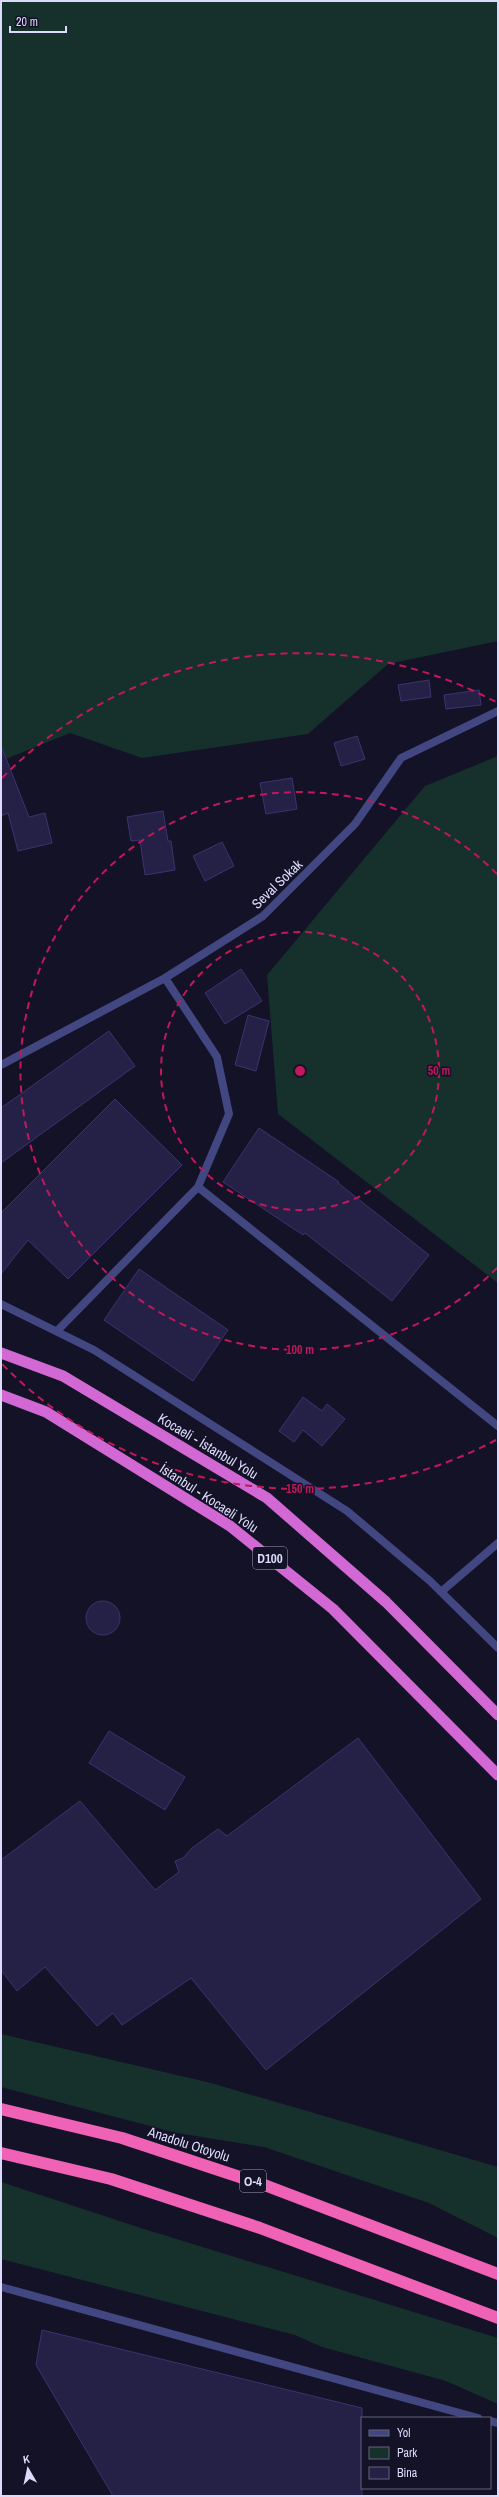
<svg xmlns="http://www.w3.org/2000/svg" width="499" height="2497" font-family="'Archivo Narrow',sans-serif">
  <style>
    .green { fill: #16302c }
    .building { fill: #242046; stroke: #3a3470 }
    .lines { fill: none; stroke-linecap: round; stroke-linejoin: round }
    .minor { stroke: #424681; stroke-width: 8 }
    .trunk { stroke: #d168d3; stroke-width: 11 }
    .motorway { stroke: #f062b5; stroke-width: 12 }
    .ring { fill: none; stroke: #c2185b; stroke-width: 2; stroke-dasharray: 7 5 }
    .labels { text-anchor: middle; dominant-baseline: central; stroke-width: 3; stroke-linejoin: round; paint-order: stroke }
    .shield { fill: #141227; stroke: #a09fbc; stroke-width: 1 }
    .shield-label { font-size: 13px; font-weight: bold; fill: #dcdbfc }
    .street-label { font-size: 14px; fill: #dcdbfc; stroke: #141227 }
    .centre { fill: #c2185b; stroke: #141227; stroke-width: 2 }
    .ring-label { font-size: 12px; text-anchor: middle; font-weight: bold; fill: #c2185b; stroke: #141227; stroke-width: 3; stroke-linejoin: round; paint-order: stroke }
  </style>
  <rect width="100%" height="100%" fill="#141227"/>
  <path class="green" d="M1 1H498V641L388 664 308 734 142 758 70 733 1 761Z
    M498 756V1283L278 1114 267 975 425 786Z
    M1 2034 211 2083 498 2167V2238L429 2203 264 2147 177 2133 1 2087Z
    M1 2182 144 2229 498 2338V2404L446 2381 322 2347 295 2335 1 2259Z"/>
  <path class="building" d="M429 680 431 697 401 701 398 685Z
    M479 690 481 705 446 709 444 695Z
    M357 736 365 759 341 766 334 743Z
    M2 748 29 817 45 813 52 843 18 851 8 813 1 816Z
    M292 778 297 809 266 814 260 783Z
    M163 811 168 841H171L175 870 145 875 140 840 131 841 127 817Z
    M222 842 234 866 205 881 193 856Z
    M241 969 262 1001 225 1024 205 993Z
    M248 1015 269 1021 256 1071 235 1065Z
    M109 1031 135 1066 1 1163V1108Z
    M115 1099 182 1165 68 1279 28 1240 1 1274V1213Z
    M259 1128 339 1182 338 1183 429 1255 392 1301 305 1233 303 1235 223 1182Z
    M139 1269 228 1330 193 1381 104 1320Z
    M303 1397 322 1411 327 1404 345 1419 322 1446 303 1430 294 1442 279 1431Z
    M86 1618a17 17 0 1 1 34 0a17 17 0 1 1-34 0Z
    M109 1731 185 1777 165 1810 89 1763Z
    M358 1738 481 1899 266 2070 191 1978 122 2025 113 2013 97 2026 45 1967 17 1991 1 1970V1860L80 1801 155 1890 179 1872 175 1861 183 1858 192 1848 218 1829 227 1836Z
    M42 2330 362 2408V2496H113L36 2365Z"/>
  <g class="lines">
    <path class="minor" d="M1 1065 165 978 263 916 355 824 401 758 498 711
      M198 1187 498 1426
      M1 1304 94 1350 347 1511 430 1581 498 1648
      M57 1331 198 1187 229 1114 217 1057 165 978
      M441 1592 498 1543
      M1 2287 478 2418
      M490 2421 498 2423"/>
    <path class="trunk" d="M1 1353 63 1376 267 1498 386 1602 498 1715
      M1 1395 46 1412 230 1526 333 1609 498 1775"/>
    <path class="motorway" d="M1 2109 122 2138 267 2186 498 2274
      M1 2153 111 2179 260 2228 498 2318"/>
  </g>
  <g class="ring">
    <circle cx="300" cy="1071" r="139"/>
    <path d="M497 1268A279 279 0 1 1 497 874"/>
    <path d="M496 1440A418 418 0 0 1 2 1364M2 778A418 418 0 0 1 496 702"/>
  </g>
  <g class="labels">
    <g class="shield">
      <rect x="253" y="1547" width="34" height="22" rx="3"/>
      <rect x="240" y="2170" width="26" height="22" rx="3"/>
    </g>
    <g class="shield-label">
      <text x="270" y="1558">D100</text>
      <text x="253" y="2181">O-4</text>
    </g>
    <g class="street-label">
      <text transform="translate(277 884) rotate(-44)">Seval Sokak</text>
      <text transform="translate(208 1446) rotate(31)">Kocaeli - İstanbul Yolu</text>
      <text transform="translate(209 1498) rotate(33)">İstanbul - Kocaeli Yolu</text>
      <text transform="translate(189 2144) rotate(18)">Anadolu Otoyolu</text>
    </g>
  </g>
  <circle cx="300" cy="1071" r="6" class="centre"/>
  <g class="ring-label">
    <text x="439" y="1075">50 m</text>
    <text x="300" y="1354">100 m</text>
    <text x="300" y="1493">150 m</text>
  </g>
  <rect width="499" height="2497" fill="none" stroke="#dcdbfc" stroke-width="4"/>
  <rect x="361" y="2417" width="130" height="72" fill="#141227" stroke="#64627c"/>
  <rect x="369" y="2430" width="20" height="6" fill="#424681" stroke="#64627c"/>
  <text x="397" y="2437" font-size="12" fill="#dcdbfc">Yol</text>
  <rect x="369" y="2447" width="20" height="12" fill="#16302c" stroke="#64627c"/>
  <text x="397" y="2457" font-size="12" fill="#dcdbfc">Park</text>
  <rect x="369" y="2467" width="20" height="12" fill="#242046" stroke="#64627c"/>
  <text x="397" y="2477" font-size="12" fill="#dcdbfc">Bina</text>
  <g transform="translate(28 2469) rotate(351)" stroke="#141227" stroke-width="3" paint-order="stroke">
  <path d="M0-3L7 15L0 10L-7 15Z" fill="#dcdbfc"/>
  <text y="-6" font-size="11" font-weight="bold" text-anchor="middle" fill="#dcdbfc">K</text>
  </g>
  <path d="M10 26v6h56v-6" fill="none" stroke="#dcdbfc" stroke-width="2"/>
  <text x="16" y="26" font-size="12" fill="#dcdbfc" stroke="#141227" stroke-width="3" paint-order="stroke">20 m</text>
</svg>
